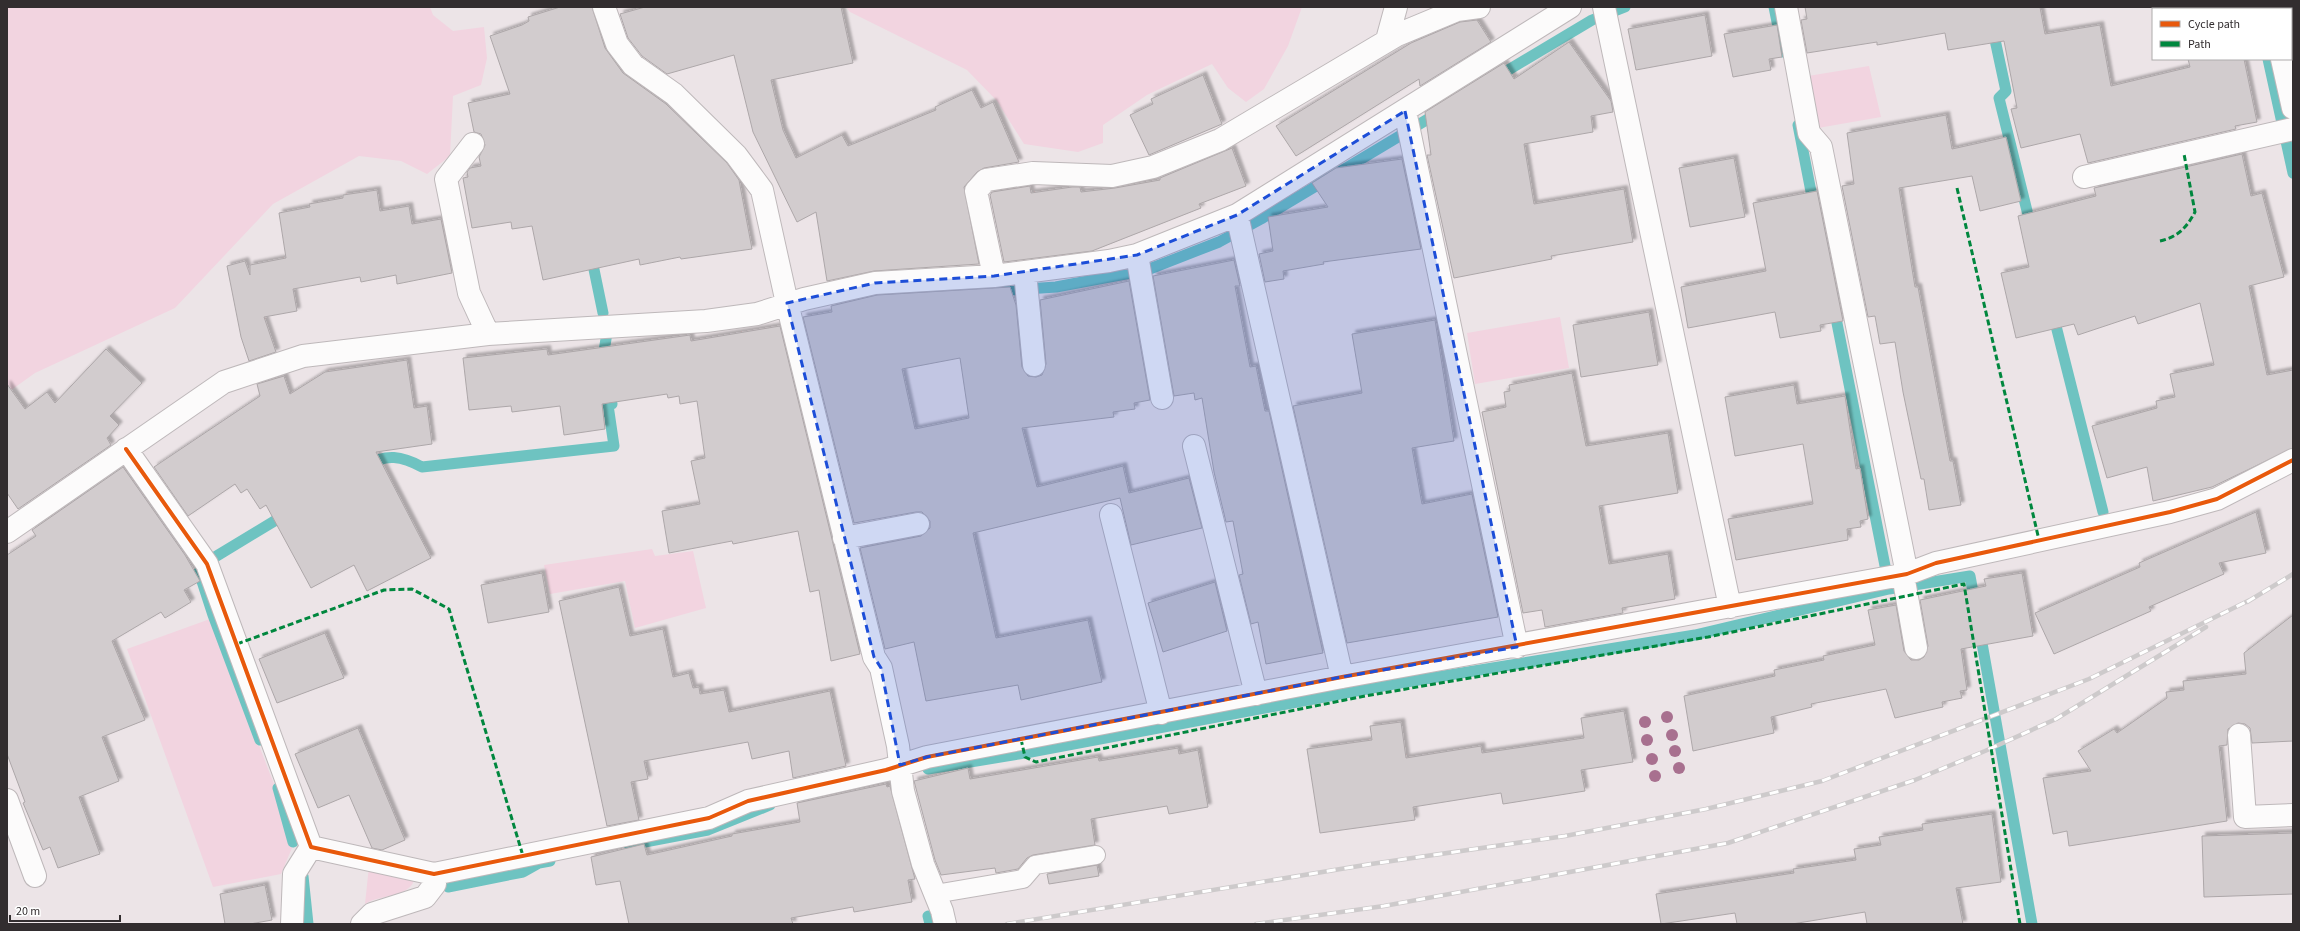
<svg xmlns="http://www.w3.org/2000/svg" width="2300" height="931" font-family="'Source Sans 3',sans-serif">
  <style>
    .green { fill: #f2d4e0 }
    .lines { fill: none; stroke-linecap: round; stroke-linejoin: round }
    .stream { stroke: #6ec3c1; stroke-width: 11 }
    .building { fill: #d2ccce; stroke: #ada7a9; fill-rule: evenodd; filter: url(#shadow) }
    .lane-casing { stroke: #beb8ba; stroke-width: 20 }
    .street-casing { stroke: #beb8ba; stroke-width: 24 }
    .lane { stroke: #fcfbfb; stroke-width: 18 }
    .street { stroke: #fcfbfb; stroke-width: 22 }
    .rail-casing { stroke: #cdcacb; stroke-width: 4.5 }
    .rail { stroke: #fff; stroke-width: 3; stroke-dasharray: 9; stroke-linecap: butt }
    .quiet { stroke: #00873e; stroke-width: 3; stroke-dasharray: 6 3; stroke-linecap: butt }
    .cycleway-casing { stroke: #fff; stroke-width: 6 }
    .cycleway { stroke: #e8590c; stroke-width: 4 }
    .tree { fill: #a8708f }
    .marked { fill: #1d4ed8; fill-opacity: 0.2; stroke: #1d4ed8; stroke-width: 3; stroke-dasharray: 8 5; stroke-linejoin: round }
  </style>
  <defs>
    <filter id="shadow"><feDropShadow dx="3.5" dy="-3.5" stdDeviation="1" flood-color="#0004"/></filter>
  </defs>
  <rect width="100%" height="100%" fill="#ece4e7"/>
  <path class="green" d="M7 7H430L433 15 453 31 484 27 487 58 481 85 453 96 450 156 427 174 401 161 359 156 273 204 175 308 35 373 7 393Z
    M846 7H1302L1288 46 1264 89 1246 102 1228 88 1212 64 1147 95 1103 125V143L1078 152 1024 144 997 101 967 70 850 12Z
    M1869 66 1881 117 1818 128 1808 76Z
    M1560 317 1569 368 1475 384 1467 333Z
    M652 549 655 556 693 551 706 608 635 628 625 581 550 594 544 565Z
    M210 619 279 797 292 848 281 874 213 887 127 649Z
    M369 866 415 876C413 898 380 894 365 904Z"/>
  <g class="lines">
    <path class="stream" d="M1774 7 1783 52
      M1988 7 2006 91 1999 98 2031 227
      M2256 7V9
      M2268 59 2293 173
      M1495 78 1592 20 1625 7
      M1798 125 1814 207
      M591 255 603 313
      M997 291 1056 287 1147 270 1219 242 1261 219 1438 113
      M1834 308 1888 581
      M2053 314 2103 512
      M605 362 604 351 607 333
      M366 466C386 453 402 456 422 467L614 446 608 405 612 404 609 389
      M215 557 286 514
      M199 572 213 615 260 740
      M1980 632 2032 924
      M928 769 1031 752 1388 685 1695 635 1889 589 1970 576 1975 603
      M278 788 293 842
      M629 845 708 830 770 805
      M303 876 308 924
      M448 887 523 872 539 863 550 861
      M928 916 930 924"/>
  </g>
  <path class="building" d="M560 7H592L605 48 623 73 666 104 727 163 739 180 752 249 681 259 680 257 640 265 639 259 543 280 532 226 512 229 511 222 472 228 463 178 468 177 467 172 470 168 481 166 479 157 485 145 481 134 474 132 468 103 510 94 490 36 522 25 529 21 528 17Z
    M645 7H841L853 63 771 80 783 130 796 158 842 135 848 146 936 110 935 107 972 90 981 108 993 102 1019 162 984 168 977 172 964 187 979 264 874 271 827 281 816 212 797 222 753 132 734 55 667 74 642 56 628 38 620 14Z
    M1805 7H2040L2045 34 2100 25 2111 86 2190 67 2188 59H2244L2257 122 2235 126 2236 129 2088 163 2080 134 2021 148 2011 109 2017 108 2004 41 1948 50 1945 33 1877 45V42L1807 53 1801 20 1807 19Z
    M1705 15 1712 56 1636 70 1628 29Z
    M1477 20 1491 42 1420 86 1419 79 1296 156 1276 126 1411 43 1460 22Z
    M1777 25 1782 57 1769 59 1771 70 1733 77 1724 34Z
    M1569 42 1611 101 1613 112 1591 116 1593 132 1524 144 1534 204 1624 189 1633 242 1551 256 1552 259 1454 278 1427 155H1431L1425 112 1504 63 1514 79Z
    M1203 75 1222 124 1149 155 1130 115 1153 104 1151 99Z
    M1946 115 1952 149 2006 137 2021 201 1980 211 1972 176 1899 188 1915 287H1918L1950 461H1953L1961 505 1929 510 1924 479H1921L1903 392 1895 342 1880 344 1875 316 1868 317 1842 186 1854 184 1847 133Z
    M1232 148 1246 186 1199 204 1201 208 1092 251 1004 262 990 195 992 192 1030 186 1031 193 1072 187H1080L1081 192 1115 188 1160 180V178Z
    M2242 154 2251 196 2262 193 2284 277 2249 286 2267 375 2293 370V448L2212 487 2153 501 2147 467 2107 478 2092 426 2157 408 2156 401 2175 397 2170 374 2214 365 2200 303 2138 324 2135 316 2078 335 2074 324 2016 338 2001 273 2029 267 2018 216 2096 196 2094 188Z
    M1734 158 1745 217 1690 227 1679 168Z
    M1402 159 1421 249 1323 262 1324 264 1283 271 1284 279 1265 282 1259 254 1273 251 1268 217 1328 207 1312 183 1336 168Z
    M377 190 380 211 409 206 412 224 441 219 452 273 397 284 396 275 361 282 360 277 293 289 297 311 264 317 276 352 249 361 241 337 227 266 245 261 250 275V265L286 258 279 213 310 207 309 204 343 198V195Z
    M1817 191 1843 321 1820 325 1821 331 1780 338 1775 312 1688 328 1681 287 1766 271 1753 203Z
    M1234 260 1240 286H1235L1250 367 1256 366 1265 411H1269L1323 653 1266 664 1258 622 1251 624 1239 575 1243 574 1233 521 1226 522 1214 472 1202 398 1195 400 1194 393 1174 396 1153 276Z
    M1129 281 1150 400 1134 403 1135 409 1113 412 1114 417 1022 428 1037 487 1123 466 1129 493 1189 478 1202 528 1131 545 1120 498 973 533 996 638 1088 620 1102 682 1021 700 1018 685 926 701 914 642 885 649 860 548 921 536 930 528V521L922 512H916L854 523 803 317 832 312 831 306 877 295 1010 287 1016 305 1022 367 1028 376 1036 377 1042 375 1046 364 1040 300ZM960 358 969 418 915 429 902 369Z
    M1649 312 1658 365 1581 377 1573 325Z
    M1435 320 1454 441 1412 448 1422 504 1472 494 1498 617 1347 643 1293 406 1362 393 1352 334Z
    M780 326 860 654 831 661 819 590 810 592 798 531 733 544 732 541 669 553 662 511 700 504 691 461 705 458 697 401 680 404 679 396 668 398 667 394 602 404 605 429 564 435 560 406 512 412 511 406 469 410 463 358 547 349 548 355 690 335 691 341Z
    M106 349 142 383 110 416 119 425 107 438 111 445 18 509 7 493V384L25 409 47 392 55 403Z
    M407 360 414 408 427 406 432 444 376 452 431 558 367 591 354 565 311 588 266 505 260 509 247 489 241 493 235 484 188 516 154 467 260 396 257 384 284 376 290 394 325 372Z
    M1572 373 1586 446 1668 433 1678 493 1599 506 1609 564 1668 554 1675 599 1622 608 1623 613 1545 627 1542 610 1523 613 1482 412 1506 407 1504 392 1510 391 1509 385Z
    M1794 385 1797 404 1845 396 1856 469 1860 468 1868 519 1860 521 1861 527 1847 529 1848 540 1736 560 1728 519 1813 504 1803 444 1735 456 1725 397Z
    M123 467 185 555 200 581 184 590 191 602 165 618 161 612 112 641 145 720 102 737 119 781 79 797 100 854 58 868 50 847 43 850 23 803 25 802 7 754V555L36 536 32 530Z
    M2256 512 2266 553 2219 563 2224 574 2149 607 2151 611 2054 654 2035 613 2140 567 2139 563Z
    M542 573 549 612 488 623 481 585Z
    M2022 573 2033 636 1961 649 1967 690 1960 691 1962 698 1942 702 1943 707 1895 718 1886 689 1811 704 1812 707 1771 717 1774 733 1693 751 1684 696 1775 676 1774 670 1824 660 1823 656 1875 645 1868 610 1896 605 1904 651 1911 660H1919L1924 657 1928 646 1920 600 1986 586 1984 579Z
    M1215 582 1227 631 1163 652 1148 603Z
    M619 587 630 636 663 629 673 677 689 673 693 688 699 687 700 694 724 690 729 712 830 691 846 766 793 778 789 751 752 759 748 742 644 761 648 779 631 782 639 820 607 826 559 601Z
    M2293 615V741L2252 743 2250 728 2245 724 2238 723 2228 729 2227 745 2219 746 2227 821 2069 846 2067 831 2053 834 2043 778 2091 771 2078 751 2114 729 2117 733 2167 698 2166 692 2184 690 2183 681 2246 674 2244 653Z
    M325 633 344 678 277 703 259 659Z
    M1624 711 1633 762 1581 770 1585 791 1503 804 1501 793 1413 807 1415 820 1320 833 1307 749 1372 740 1370 726 1401 722 1406 758 1481 746 1482 753 1584 738 1581 718Z
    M358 728 405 840 382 850 372 848 349 795 318 808 295 754Z
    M1178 748 1179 754 1198 750 1208 807 1169 814 1167 806 1091 819 1095 845 1033 855 1027 858 1018 869 996 873 995 868 941 875 935 860 914 781 968 768 970 779 1098 757 1099 761Z
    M886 784 887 787 890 786 915 879 908 880 912 902 854 912 853 907 791 918 793 924H629L620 881 596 885 591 857 644 844 647 855 732 836V834L800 822 797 803Z
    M1992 814 2001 882 1956 888 1963 924H1867L1865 912 1792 924H1737L1735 913 1661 924 1656 894 1794 873 1793 869 1856 860 1854 849 1881 845 1879 837 1923 830 1922 824Z
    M2293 833V894L2204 897 2202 836Z
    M1097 865 1099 876 1049 884 1047 874Z
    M265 885 272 920 250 924H225L220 894Z"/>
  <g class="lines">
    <defs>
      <path id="lane" d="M935 894 1023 879 1035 865 1096 855"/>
      <path id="street" d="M604 7 617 44 633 65 674 94 736 155 762 190 787 303 874 657 881 668 898 746 903 791 923 864 942 911 945 924
        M1604 7 1730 607
        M1786 7 1809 133 1821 147 1907 574
        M2271 7V9
        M1387 40 1396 7
        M2282 59 2293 108
        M1405 111 1517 647
        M473 144 446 179 469 293 488 334
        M2084 177 2293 129
        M1237 215 1342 677
        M1137 255 1162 398
        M1025 272 1034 365
        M994 276 976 191 986 180 1033 173 1112 176 1153 167 1220 140 1397 35 1457 10 1479 7
        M1194 446 1256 694
        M126 449 207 564 311 847 434 874 709 818 748 801 886 770 927 757 1342 677 1907 574 1936 563 2170 512 2217 499 2293 460
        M1111 515 1161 713
        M7 532 224 382 303 356 488 334 706 321 757 314 804 299 875 283 994 276 1109 261 1137 255 1237 215 1570 7
        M844 538 918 524
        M1903 575 1916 648
        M2239 735 2245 817 2293 815
        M7 800 35 876
        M292 924 294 874 311 847
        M362 924 372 914 425 897 435 884 434 874"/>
    </defs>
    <use href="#lane" class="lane-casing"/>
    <use href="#street" class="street-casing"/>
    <use href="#lane" class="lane"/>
    <use href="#street" class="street"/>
    <defs>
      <path id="rail" d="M2247 602 2293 574
        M1007 924 1371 864 1565 836 1706 809 1822 781 2089 679 2252 599
        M1256 924 1384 906 1728 843 1915 780 1985 751 2056 719 2206 627"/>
    </defs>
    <use href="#rail" class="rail-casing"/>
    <use href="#rail" class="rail"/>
    <path class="quiet" d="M1957 188 2039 540
      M2160 241C2178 237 2187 227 2195 212L2184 154
      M237 644 384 590 412 589 449 609 523 856
      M1021 739 1025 757 1036 762 1365 696 1708 637 1964 584 2020 924"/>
    <defs>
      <path id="cycleway" d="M126 449 207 564 311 847 434 874 709 818 748 801 886 770 927 757 1342 677 1907 574 1936 563 2170 512 2217 499 2293 460"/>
    </defs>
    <use href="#cycleway" class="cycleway-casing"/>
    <use href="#cycleway" class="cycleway"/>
  </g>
  <g class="tree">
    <circle cx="1667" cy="717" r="6"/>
    <circle cx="1645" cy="722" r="6"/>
    <circle cx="1672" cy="735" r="6"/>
    <circle cx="1647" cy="740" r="6"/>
    <circle cx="1675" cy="751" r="6"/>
    <circle cx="1652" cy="759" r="6"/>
    <circle cx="1679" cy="768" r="6"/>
    <circle cx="1655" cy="776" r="6"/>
  </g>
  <path class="marked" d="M1405 111 1517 647 1342 677 927 757 900 765 881 668 874 657 787 303 875 283 994 276 1137 255 1237 215Z"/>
  <rect width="2300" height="931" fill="none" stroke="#322d2f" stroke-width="16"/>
  <rect x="2152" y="8" width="140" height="52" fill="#ffffff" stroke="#adabac"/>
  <rect x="2160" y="21" width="20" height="6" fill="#e8590c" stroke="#adabac"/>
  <text x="2188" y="28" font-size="12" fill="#322d2f">Cycle path</text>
  <rect x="2160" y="41" width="20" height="6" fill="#00873e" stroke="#adabac"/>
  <text x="2188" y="48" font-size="12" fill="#322d2f">Path</text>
  <path d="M10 915v6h110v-6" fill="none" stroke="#322d2f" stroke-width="2"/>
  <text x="16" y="915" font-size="12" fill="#322d2f" stroke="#ffffff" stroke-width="3" paint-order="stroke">20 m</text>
</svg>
